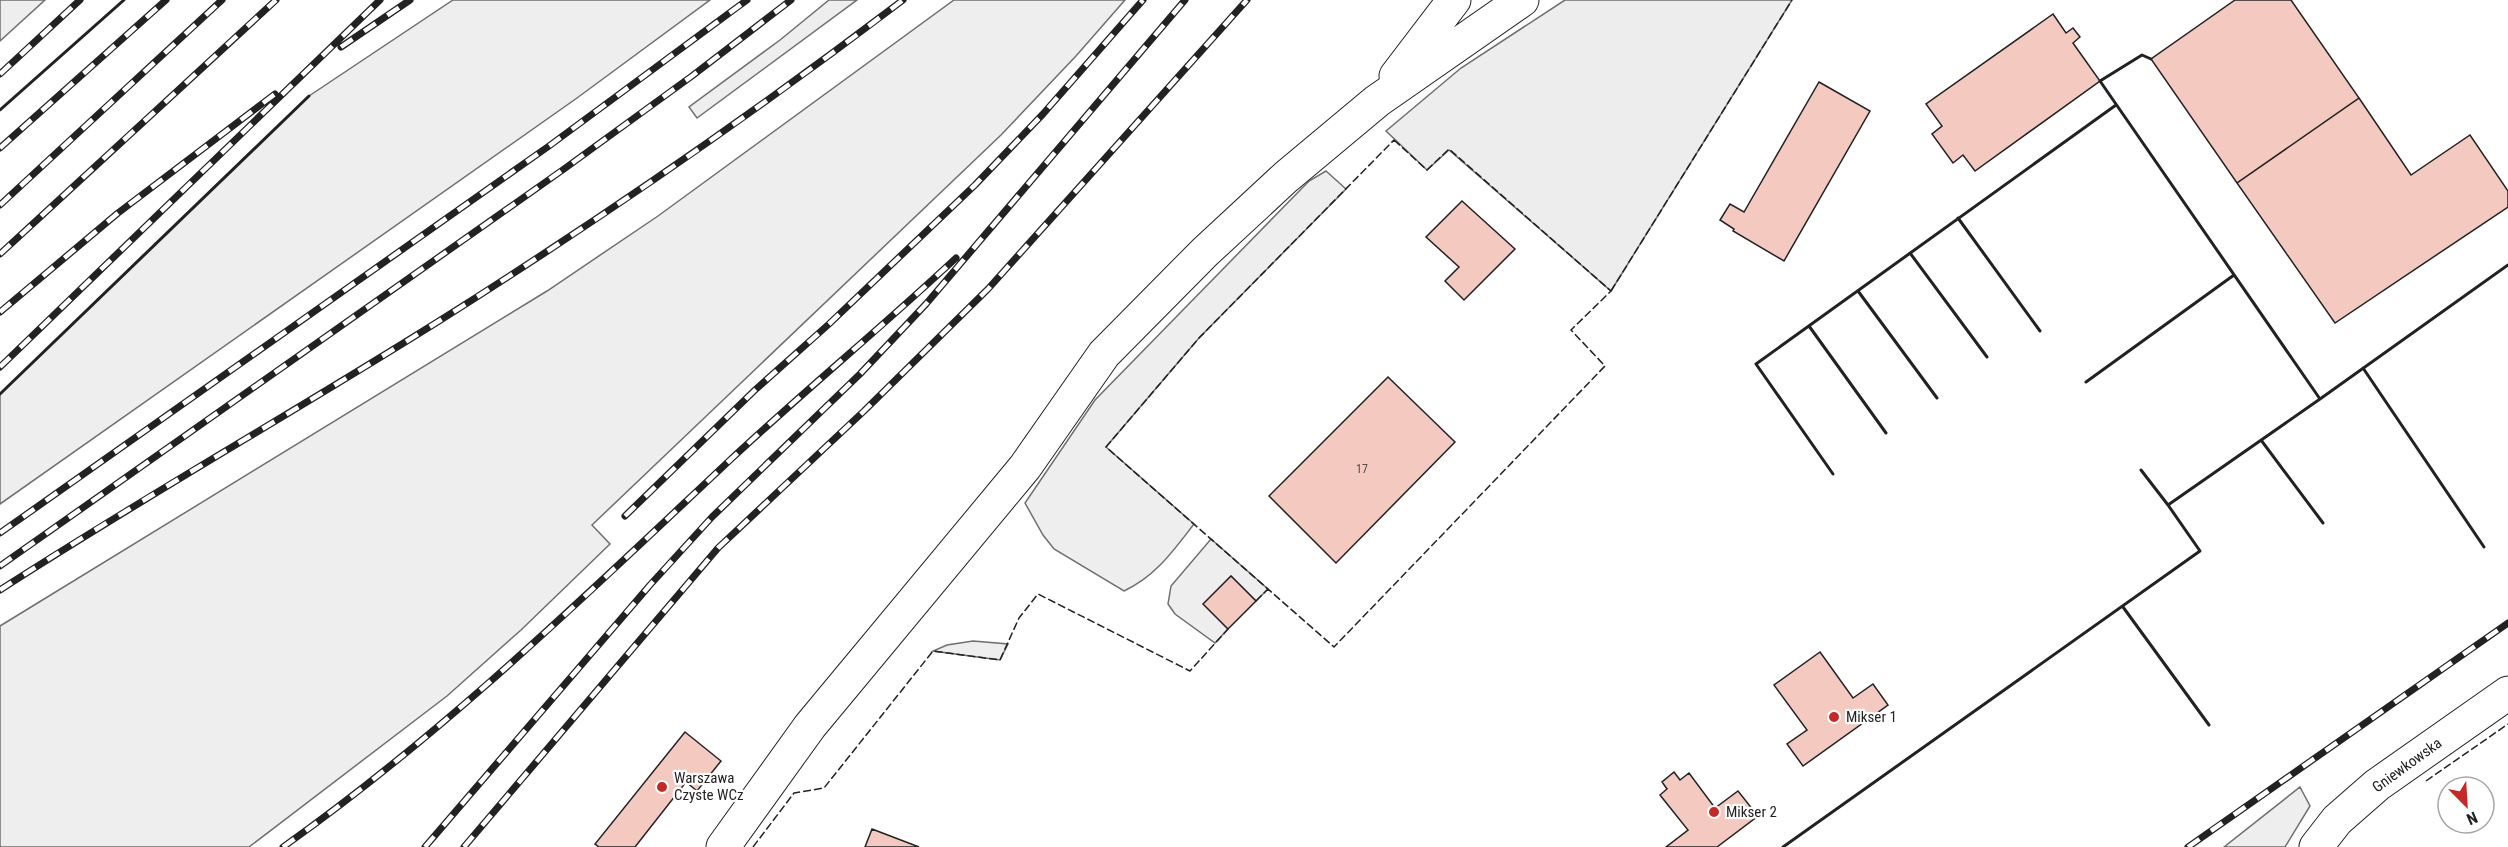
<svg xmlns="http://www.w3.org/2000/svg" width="2508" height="847" font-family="'Roboto Condensed',sans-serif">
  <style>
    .green { fill: #eee; stroke: #6f6f6f; stroke-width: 1.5 }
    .parking { fill: #ededed; stroke: #6f6f6f; stroke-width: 1.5 }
    .building { fill: #f3c9c0; stroke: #222; stroke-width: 1.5 }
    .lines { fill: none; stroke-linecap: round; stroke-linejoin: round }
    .minor-casing { stroke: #222; stroke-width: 35 }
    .minor { stroke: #fff; stroke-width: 33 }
    .rail-casing { stroke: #222; stroke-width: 7 }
    .rail { stroke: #fff; stroke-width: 4.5; stroke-dasharray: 14; stroke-linecap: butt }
    .fence { stroke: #222; stroke-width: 1.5; stroke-dasharray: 8 3; stroke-linecap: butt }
    .wall { stroke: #222; stroke-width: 3 }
    .poi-dot { fill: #c62828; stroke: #fff; stroke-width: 2 }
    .labels { text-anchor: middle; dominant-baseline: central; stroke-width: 4.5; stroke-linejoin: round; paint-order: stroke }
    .number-label { font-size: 12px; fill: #564c4a }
    .poi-label { font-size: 15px; fill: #222; stroke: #fff; text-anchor: start }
    .street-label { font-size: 15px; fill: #222; stroke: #fff }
  </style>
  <rect width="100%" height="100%" fill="#fff"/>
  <path class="green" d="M0 0H45L0 41Z
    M453 0H710L577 98 0 504V394L309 96Z
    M829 0H857L697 118 689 107 780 40Z
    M954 0H1125L1076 56 1001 135 592 525 610 544 521 630 447 696 249 847H0V626L547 291 658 216Z
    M1326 171 1346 189 1199 338 1106 447 1194 524C1173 551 1156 576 1124 591L1054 549 1043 535 1025 503 1095 400 1309 181Z
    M1211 539 1268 589 1256 601 1231 576 1204 604 1228 629 1215 643 1175 614 1168 604 1171 586Z
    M973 641 1008 644 1000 660 933 651 947 645Z
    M2300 787 2310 806 2285 847H2224Z"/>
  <path class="parking" d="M1565 0H1792L1611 291 1449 150 1427 170 1386 131 1461 68Z"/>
  <path class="building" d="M2235 0H2291L2359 98 2237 183 2151 59Z
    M2053 14 2066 33 2073 28 2080 37 2073 43 2100 81 1975 171 1963 155 1953 163 1932 134 1942 126 1926 104Z
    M1819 82 1870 111 1784 261 1733 231 1734 229 1720 220 1730 204 1744 212Z
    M2359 98 2411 175 2470 135 2508 191V207L2335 323 2237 183Z
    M1462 201 1515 249 1464 300 1445 281 1459 267 1426 237Z
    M1388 377 1455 442 1336 563 1269 496Z
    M1231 576 1256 601 1228 629 1203 604Z
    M1820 652 1853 698 1873 684 1888 705 1803 766 1787 744 1807 730 1774 685Z
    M685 732 721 761 697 791 686 782 635 847H599L595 844Z
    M1674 772 1680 780 1689 773 1715 808 1738 791 1758 816 1717 847H1666L1688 830 1660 795 1667 789 1662 782Z
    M872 829 919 847H865Z"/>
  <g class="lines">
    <defs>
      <path id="minor" d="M1396 76 1454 0
        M723 847 810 726 1025 467 1104 354 1205 252 1286 177 1377 101 1522 0
        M2316 847 2337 820 2377 785 2508 693"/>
    </defs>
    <use href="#minor" class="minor-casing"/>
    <use href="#minor" class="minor"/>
    <defs>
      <path id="rail" d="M341 47 410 0
        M0 74 80 0
        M0 148 166 0
        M0 205 222 0
        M0 254 276 0
        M0 312 118 213 275 94
        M0 367 380 0
        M625 516 755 390 829 324 975 185 1043 114 1143 0
        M0 533 549 146 747 0
        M0 566 564 169 692 76 791 0
        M0 590C144 497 294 412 439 321 599 220 753 114 903 0
        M283 847C444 733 585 596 729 461 803 392 882 327 956 258
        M425 847 650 585 712 517 860 374 926 304 1185 0
        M464 847 718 548 864 411 988 289 1247 0
        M2188 847 2508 623"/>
    </defs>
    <use href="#rail" class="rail-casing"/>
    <use href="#rail" class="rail"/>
    <path class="fence" d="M1394 140 1427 170 1449 149 1611 291 1571 330 1605 366 1334 647 1106 447 1199 338Z
      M1611 291 1792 0
      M1256 601 1268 589
      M2426 781 2508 724
      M753 847 794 793 824 788 933 651 1000 660 1019 618 1038 594 1190 671 1228 629"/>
    <path class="wall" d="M2151 59 2142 55 2100 81 2320 399 2508 265
      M0 110 124 0
      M1958 218 2040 331
      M1910 253 1987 357
      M1858 291 1937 398
      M1809 326 1886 433
      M2363 368 2484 547
      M2086 382 2234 275
      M0 394 309 96
      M2261 440 2323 523
      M2141 470 2168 505
      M1833 474 1756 364 2116 105
      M2123 607 2209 725
      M1783 847 2200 551 2168 505 2320 399"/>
  </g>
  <g class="poi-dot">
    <circle cx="1834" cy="717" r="6"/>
    <circle cx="662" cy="787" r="6"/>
    <circle cx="1714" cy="812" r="6"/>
  </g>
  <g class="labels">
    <g class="number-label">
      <text x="1362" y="469">17</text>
    </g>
    <g class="poi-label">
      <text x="1846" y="717">Mikser 1</text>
      <text x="674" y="778">Warszawa<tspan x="674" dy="17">Czyste WCz</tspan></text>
      <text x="1726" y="812">Mikser 2</text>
    </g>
    <g class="street-label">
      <text transform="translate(2407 765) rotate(-36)">Gniewkowska</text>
    </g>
  </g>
  <g transform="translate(2466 805) rotate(156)"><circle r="28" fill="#ffffff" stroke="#a7a7a7" stroke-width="1.5"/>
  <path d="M0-4.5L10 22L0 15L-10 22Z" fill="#c62828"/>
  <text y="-9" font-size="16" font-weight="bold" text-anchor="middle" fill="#222222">N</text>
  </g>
</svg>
